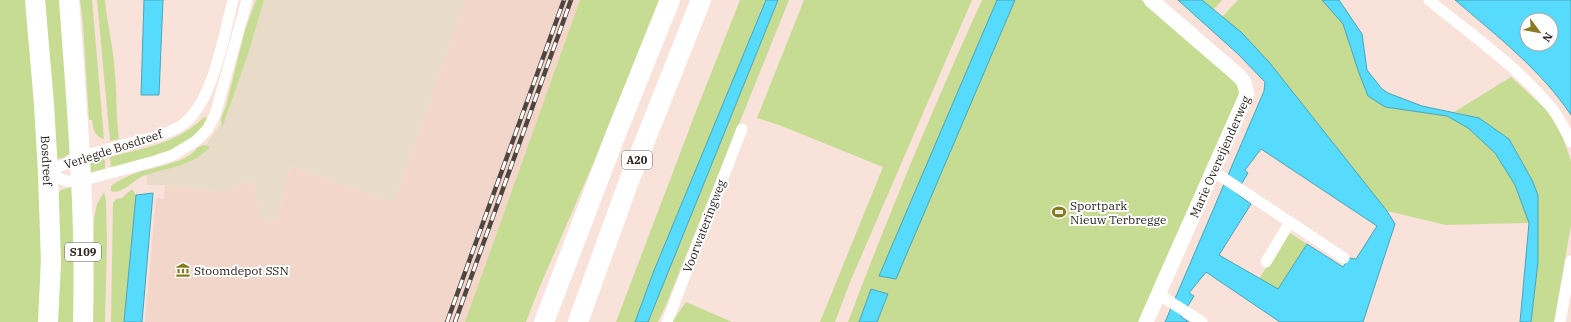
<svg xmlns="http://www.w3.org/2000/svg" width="1571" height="322" font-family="'IBM Plex Serif',serif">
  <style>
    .built { fill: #f3d6ca }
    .industrial { fill: #e8dcc8 }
    .green { fill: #c7dc93 }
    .water { fill: #57dbfc; stroke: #4aa4ba; fill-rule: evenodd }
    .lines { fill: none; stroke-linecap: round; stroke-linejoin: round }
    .street { stroke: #fff; stroke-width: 11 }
    .secondary { stroke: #fff; stroke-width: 15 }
    .highway { stroke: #fff; stroke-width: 20 }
    .rail-casing { stroke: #4f4541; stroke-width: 4.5 }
    .rail { stroke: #fff; stroke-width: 3; stroke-dasharray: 9; stroke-linecap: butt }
    .labels { text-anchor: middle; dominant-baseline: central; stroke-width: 4; stroke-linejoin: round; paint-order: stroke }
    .shield { fill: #fff; stroke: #6a6562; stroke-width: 1 }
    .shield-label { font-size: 11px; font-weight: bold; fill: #2a231f }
    .street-label { font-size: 12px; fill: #2a231f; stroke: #fff }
    .poi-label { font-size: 12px; fill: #2a231f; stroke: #fff; text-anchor: start }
  </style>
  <rect width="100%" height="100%" fill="#f8e2da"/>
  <path class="built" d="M465 0H580L465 322H145L156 198 164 199 165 185 228 193V188L252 181 262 219 276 222 290 166 394 202Z"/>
  <path class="industrial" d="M260 0H465L394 202 290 166 276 222 262 219 252 181 228 188V193L165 185H147V172L184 161 204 148 221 123Z"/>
  <path class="green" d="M0 0H30L39 136 41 252 39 322H0Z
    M45 0H63L70 153 63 158 57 159Z
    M80 0H92L104 139C94 136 93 129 92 120H89L83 25Z
    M97 0H105C107 25 114 49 115 74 117 96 116 118 119 139L110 141Z
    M256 0H264L248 54 222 128 221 118 226 106 245 30Z
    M580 0H659L593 164 540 286 526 322H465Z
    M740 0H766L653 273 635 322H616L698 106Z
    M778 0H789L666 305 658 322H648Z
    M804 0H972L850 282 835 322H820L883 167 779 125 757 118Z
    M982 0H997L880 276 896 279 1015 0H1141L1235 81 1241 89 1239 98 1145 322H877L888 294 871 289 859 322H848C889 213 934 106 982 0Z
    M1202 0H1222L1213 10Z
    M1238 0H1322L1343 24 1359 73 1385 107 1447 116 1468 128 1495 153 1515 185 1529 223 1446 225 1387 211 1269 62 1241 32 1222 17Z
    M1511 77 1548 111 1563 138 1571 161V225L1554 322H1531L1538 262V195L1532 180 1509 139 1479 118 1454 112Z
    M204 117 208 119 193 138 175 150 111 168 110 157C144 148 178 143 204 117Z
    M204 145 210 147C192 167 167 167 143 176 133 180 122 195 111 191V186C119 180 127 176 136 173 153 167 188 163 198 147Z
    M103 158 105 160V169L88 174 87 163Z
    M78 185 79 322H55L58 193 61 190Z
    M132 189 136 195 124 322H111L113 203 116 199 122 198Z
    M104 192 106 201 107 242 105 322H92L94 219 97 204Z
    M1288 232 1307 244 1279 290 1259 279Z
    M686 302 732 322H672Z"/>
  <path class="water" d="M144 0H163L159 95H141Z
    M766 0H778L648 322H635L653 273Z
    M997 0H1015L896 279 879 276Z
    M1178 0H1202L1241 32 1269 62 1387 211 1395 224 1363 322H1280L1206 272 1189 293 1194 296 1181 317 1189 322H1165L1264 91 1265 82 1239 55ZM1261 149 1377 226 1356 259 1349 258 1343 267 1307 244 1278 289 1219 255 1251 204 1236 193 1248 173 1245 170Z
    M1322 0H1339L1362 34 1367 70 1382 89 1388 93 1422 106 1479 118 1509 139 1532 180 1538 195V262L1531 322H1520L1529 223 1515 185 1495 153 1468 128 1447 116 1385 107 1368 96 1359 73 1343 24Z
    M1455 0H1571V115C1541 70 1496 35 1455 0ZM1527 20H1551V44H1527Z
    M153 193 142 322H124L136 195Z
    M871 289 888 294 877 322H859Z"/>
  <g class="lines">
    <path class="street" d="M233 0C224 34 213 104 182 125 165 136 142 140 122 145 97 152 70 159 48 173L66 181H81L155 161 173 155 196 141 207 130 215 115 247 0
      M1429 0C1469 33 1522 70 1553 110 1561 120 1566 131 1571 142
      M1213 171 1344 258
      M1266 262 1290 222
      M1158 294 1202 322
      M667 322 742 129
      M1560 322 1571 261"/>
    <path class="secondary" id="s1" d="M1146 322 1247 94 1244 82 1239 76 1151 0"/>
    <g class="highway">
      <path id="s2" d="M35 0 44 104 48 173 51 262 48 322"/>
      <path d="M69 0C77 107 86 215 83 322"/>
      <path d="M544 322 616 134 670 0"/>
      <path d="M578 322 629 181 701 0"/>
    </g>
    <defs>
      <path id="rail" d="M447 322 564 0
        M455 322 571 0"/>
    </defs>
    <use href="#rail" class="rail-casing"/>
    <use href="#rail" class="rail"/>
  </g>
  <defs>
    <symbol id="stadium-bare" viewBox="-9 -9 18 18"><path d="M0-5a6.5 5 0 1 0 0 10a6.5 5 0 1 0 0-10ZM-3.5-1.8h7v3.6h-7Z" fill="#867b20" stroke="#fff" stroke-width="2.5" paint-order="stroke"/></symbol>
    <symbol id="museum-bare" viewBox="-9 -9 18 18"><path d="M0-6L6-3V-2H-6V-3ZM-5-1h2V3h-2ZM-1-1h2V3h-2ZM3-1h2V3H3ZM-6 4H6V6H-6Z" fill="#867b20" stroke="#fff" stroke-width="2.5" paint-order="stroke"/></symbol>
  </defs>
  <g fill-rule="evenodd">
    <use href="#stadium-bare" x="1049" y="202" width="20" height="20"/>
    <use href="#museum-bare" x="173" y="260" width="20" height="20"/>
  </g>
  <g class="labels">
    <g class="shield">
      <rect x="622" y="151" width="30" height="18" rx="3"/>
      <rect x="65" y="243" width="36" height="18" rx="3"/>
    </g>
    <g class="shield-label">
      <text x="637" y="160">A20</text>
      <text x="83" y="252">S109</text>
    </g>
    <g class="street-label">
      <text transform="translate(113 149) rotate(-18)">Verlegde Bosdreef</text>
      <text stroke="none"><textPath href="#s1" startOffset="181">Marie Overeijenderweg</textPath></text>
      <text stroke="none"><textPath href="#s2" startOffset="161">Bosdreef</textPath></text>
      <text transform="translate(704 226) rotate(-69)">Voorwateringweg</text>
    </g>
    <g class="poi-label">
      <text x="1070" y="205">Sportpark<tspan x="1070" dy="14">Nieuw Terbregge</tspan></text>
      <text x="194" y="270">Stoomdepot SSN</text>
    </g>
  </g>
  <g transform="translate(1539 32) rotate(122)"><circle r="19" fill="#ffffff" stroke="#aaa7a5"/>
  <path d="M0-3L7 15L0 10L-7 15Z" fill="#867b20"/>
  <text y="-6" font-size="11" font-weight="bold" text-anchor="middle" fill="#2a231f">N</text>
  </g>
</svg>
